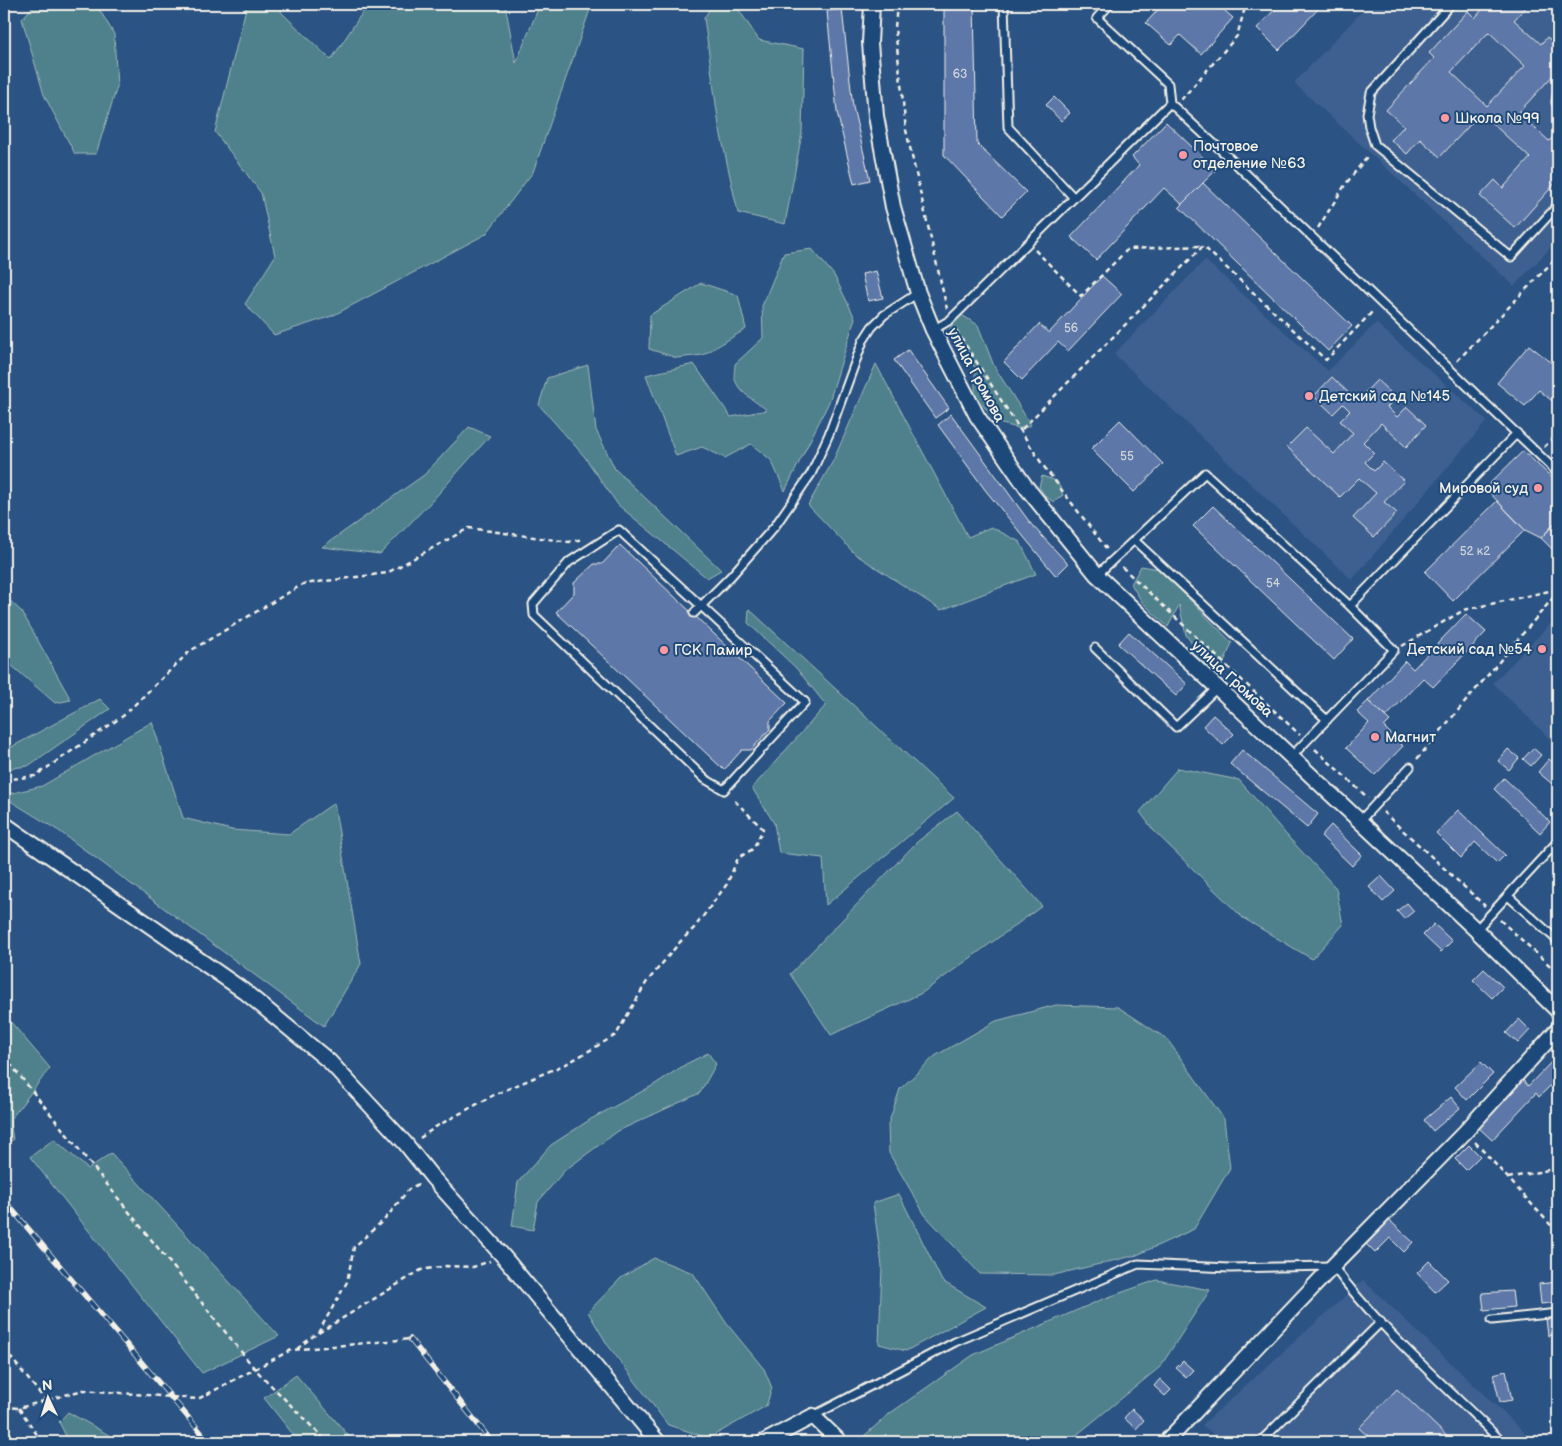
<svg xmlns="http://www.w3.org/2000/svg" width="1562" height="1446" font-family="'Balsamiq Sans',sans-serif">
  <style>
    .built { fill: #3e6190 }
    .green { fill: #50818c; stroke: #a2b9ba }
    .building { fill: #5c77a8; stroke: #f4f1e8; fill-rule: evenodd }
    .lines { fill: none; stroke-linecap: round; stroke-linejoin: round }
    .service-casing { stroke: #f4f1e8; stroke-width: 11 }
    .minor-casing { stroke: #f4f1e8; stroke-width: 18 }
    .path { stroke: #f4f1e8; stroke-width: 2.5; stroke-dasharray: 5 4; stroke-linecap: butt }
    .service { stroke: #1f4a7a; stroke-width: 7 }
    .minor { stroke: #1f4a7a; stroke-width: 14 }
    .rail-casing { stroke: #f4f1e8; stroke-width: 5.5 }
    .rail { stroke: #1f4a7a; stroke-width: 4; stroke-dasharray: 11; stroke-linecap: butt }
    .poi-dot { fill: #ff9aa2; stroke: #1f4a7a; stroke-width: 2 }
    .labels { text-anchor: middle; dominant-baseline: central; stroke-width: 4; stroke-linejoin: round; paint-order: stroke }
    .number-label { font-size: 12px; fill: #ced2d8 }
    .poi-label { font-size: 15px; fill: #f4f1e8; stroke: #1f4a7a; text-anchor: start }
    .street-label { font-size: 15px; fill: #f4f1e8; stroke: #1f4a7a }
  </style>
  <rect width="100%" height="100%" fill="#2b5383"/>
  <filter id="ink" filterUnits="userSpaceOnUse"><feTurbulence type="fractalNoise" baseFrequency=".02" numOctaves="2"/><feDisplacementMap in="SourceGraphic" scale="10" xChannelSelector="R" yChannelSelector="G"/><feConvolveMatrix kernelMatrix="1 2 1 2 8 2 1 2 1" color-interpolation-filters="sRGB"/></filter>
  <g filter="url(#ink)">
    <path class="built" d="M1369 4H1558V240L1514 286 1294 83Z
      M1205 260 1328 371 1376 323 1487 421 1352 580 1114 354Z
      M1558 616V747L1493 683Z
      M1363 1280 1534 1442H1220L1219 1439 1202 1425Z"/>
    <path class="green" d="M35 4H96L114 34 117 87 96 154H75L44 95 22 19Z
      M247 4H284L281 12 331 60 368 4H505L516 63 540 4H592L533 172 486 234 332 316 274 335 245 304 275 256 261 193 215 132Z
      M713 4H735L759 40 804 49 802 133 785 224 738 213 719 126 704 18Z
      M812 249 834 275 855 318 829 402 785 491 771 460 751 444 725 458 702 447 676 456 646 375 694 364 731 417 767 410C757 402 740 394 735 380 733 376 735 369 735 364L763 338 762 306 784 253Z
      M701 283 738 295 746 329 703 355 677 358 649 349 650 315Z
      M960 314 978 325 994 366 1031 425 1022 429 998 423 975 396V368L963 347 954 345 950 329Z
      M876 364 968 537 991 527 1020 542 1036 574 941 610 855 554 808 505 833 461Z
      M588 365 596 430 615 469 721 570 707 578 618 505 584 456 539 405 547 378Z
      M469 427 490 436 431 502 380 554 322 547 424 475Z
      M1042 476 1057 481 1063 495 1054 502 1046 497 1039 487Z
      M1141 566 1160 569 1232 643 1221 670 1213 675 1186 635 1179 605 1168 627 1142 602 1131 584Z
      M4 595 22 612 71 700 55 703 4 659Z
      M749 609 954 798 826 905 823 858 779 853 774 823 752 788 826 705 796 668 748 623Z
      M100 699 110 709 28 766 4 769V751Z
      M152 722 183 818 232 830 289 834 334 803 361 964 324 1026 59 831 4 797V795L42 786Z
      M1178 768 1239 780 1290 839 1336 888 1343 925 1312 959 1243 918 1154 831 1140 812Z
      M957 811 1042 906 922 993 831 1035 790 974 917 842Z
      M1056 1005 1118 1007 1167 1039 1224 1119 1230 1168 1194 1229 1137 1255 1054 1275 980 1274 925 1215 889 1153 888 1125 900 1089 935 1056 996 1021Z
      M4 1014 50 1068 10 1120 13 1140 4 1142Z
      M708 1053 716 1064 700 1093 618 1131 564 1171 538 1202 533 1230 512 1226 518 1182 551 1145 591 1119 652 1086 686 1064Z
      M54 1139 88 1169 111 1153 279 1336 202 1373 30 1157Z
      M899 1194 942 1281 986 1307 906 1351 879 1344 882 1266 873 1203Z
      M654 1258 693 1273 727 1324 764 1369 772 1388 766 1406 709 1438 668 1425 607 1344 588 1312 621 1278Z
      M1157 1280 1210 1290 1160 1367 1068 1442H871L864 1436 889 1414 973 1355 1103 1299Z
      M296 1375 354 1442H299L264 1398Z
      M68 1412 121 1442H69L59 1422Z"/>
    <path class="building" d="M944 4H974L977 144 1026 192 1002 216 944 155Z
      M1163 4H1190L1195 8 1200 4H1217L1233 18 1201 54 1180 35 1171 45 1146 23Z
      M1280 4H1323L1279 50 1257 28Z
      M1487 4H1529L1514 20 1541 44 1547 37 1558 47V70L1518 113 1549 141 1556 134 1558 136V180L1515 228 1480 196 1495 180 1503 188 1530 158 1481 113 1440 157 1420 139 1407 154 1391 140 1404 126 1386 110 1434 58 1429 53 1468 11 1475 18ZM1489 32 1525 66 1487 106 1451 72Z
      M842 9 853 107 870 180 854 184 837 112 827 11Z
      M1054 97 1070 113 1061 121 1046 105Z
      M1166 122 1216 170 1182 204 1164 188 1096 260 1071 237 1139 165 1132 157Z
      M1203 183 1352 326 1328 351 1179 207Z
      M876 271 883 298 868 301 862 274Z
      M1102 276 1122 294 1068 351 1058 342 1022 380 1004 362 1039 324 1049 333Z
      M1529 345 1552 363 1558 355V406L1539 390 1525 406 1497 383Z
      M908 350 949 408 935 418 894 360Z
      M1332 377 1357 401 1377 380 1396 398 1387 407 1397 417 1407 407 1426 425 1406 447 1381 423 1363 442 1374 453 1365 462 1374 471 1383 462 1404 481 1384 502 1397 513 1374 537 1353 518 1376 493 1359 478 1340 497 1287 447 1306 428 1334 454 1353 433 1340 421 1350 411 1343 404 1333 414 1314 396Z
      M951 414 1031 524 1068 564 1056 576 986 491 938 425Z
      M1120 420 1163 464 1134 492 1091 449Z
      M1523 451 1558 483V520L1541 538 1525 530 1485 488Z
      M1497 501 1525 530 1453 601 1425 572Z
      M1213 506 1353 639 1334 660 1193 526Z
      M1558 520V555L1541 538Z
      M620 545 787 703 770 721V729L751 750H742L724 770 556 612 574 593V583L594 564H602Z
      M1466 614 1486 632 1433 687 1423 678 1386 717 1368 701 1405 661 1413 669Z
      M1129 632 1187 684 1176 696 1118 644Z
      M1368 701 1390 721 1384 727 1403 746 1375 775 1346 748 1369 723 1357 712Z
      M1213 715 1234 734 1223 745 1203 726Z
      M1533 748 1541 755 1531 766 1523 759Z
      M1508 749 1519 758 1509 770 1498 761Z
      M1242 750 1318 814 1307 828 1230 764Z
      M1549 759 1558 767V789L1538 772Z
      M1504 778 1550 822 1540 833 1494 789Z
      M1458 810 1505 855 1497 863 1475 842 1461 858 1436 833Z
      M1331 825 1362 855 1352 866 1321 836Z
      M1381 876 1395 891 1383 902 1369 887Z
      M1407 903 1414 911 1404 919 1397 911Z
      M1434 924 1452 941 1441 952 1423 935Z
      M1484 969 1503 987 1492 998 1473 980Z
      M1519 1019 1530 1030 1518 1043 1506 1033Z
      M1558 1055V1085L1554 1082 1539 1097 1536 1093 1492 1140 1478 1127 1523 1080 1528 1086Z
      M1481 1062 1493 1074 1467 1100 1455 1087Z
      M1451 1097 1460 1108 1433 1131 1424 1120Z
      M1469 1145 1480 1156 1466 1170 1455 1159Z
      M1388 1219 1413 1242 1404 1252 1390 1238 1375 1253 1365 1243Z
      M1429 1261 1448 1280 1435 1292 1417 1273Z
      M1558 1282V1302L1541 1304 1539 1284Z
      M1512 1291 1514 1307 1484 1310 1482 1293Z
      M1558 1318V1334L1548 1336 1546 1319Z
      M1183 1361 1193 1370 1186 1377 1176 1368Z
      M1506 1371 1512 1400 1500 1402 1493 1374Z
      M1160 1379 1171 1390 1165 1396 1154 1386Z
      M1397 1389 1453 1442H1374L1359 1428Z
      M1132 1409 1144 1420 1136 1429 1124 1418Z"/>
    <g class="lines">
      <defs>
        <path id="service" d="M1004 4 1008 127 1074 198
          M1110 4 1097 18 1168 84 1170 103 1237 165 1558 473
          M1451 4 1371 93 1367 114 1369 127 1375 145 1511 257 1558 205
          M1558 91 1556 102 1558 108
          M933 330 950 320 1170 103
          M619 530 805 702 724 790 705 779 534 615 533 604 569 562Z
          M1134 540 1327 720
          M1097 575 1205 473 1350 606
          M694 613 731 576 775 526 811 474 829 434 863 341 872 327 884 315 918 293
          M1095 648 1176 727 1217 688
          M1291 757 1394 650 1350 606 1517 433
          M1359 822 1410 767
          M1508 896 1558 941
          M1476 930 1558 841
          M1492 1320 1558 1313
          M813 1416 955 1342 1138 1264 1230 1268 1333 1266C1380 1330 1446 1386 1502 1442
          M1260 1442 1381 1322"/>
        <path id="minor" d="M872 4 870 43 876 116 893 207 918 293 933 330 977 416 1026 487 1097 575 1476 930 1558 1011
          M4 824 244 991 330 1062 405 1143 432 1177 503 1256 658 1442
          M764 1442 813 1416 840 1442
          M1166 1442 1333 1266 1465 1132 1558 1029"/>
      </defs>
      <use href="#service" class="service-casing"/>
      <use href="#minor" class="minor-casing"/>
      <path class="path" d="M897 4 895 28 906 130 947 309
        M1181 100 1237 36 1246 4
        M1318 228 1345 185 1369 154
        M1035 250 1081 296 1128 249 1202 246
        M956 330 1042 464 1109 552
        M1457 361 1558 256
        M1022 429 1203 246 1326 360 1373 311
        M1544 447 1558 434
        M1122 567 1300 735
        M1402 646 1464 610 1558 589
        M1315 749 1368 798
        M1417 759 1558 592
        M4 780 35 776 123 716 190 651 303 584 387 573 469 528 569 542 583 539
        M1383 812 1485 906
        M1500 920 1558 973
        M4 1056 255 1369 327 1442
        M420 1138 437 1126 494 1095 568 1063 616 1035 646 983 680 942 695 927 727 884 738 858 753 849 763 829 732 798
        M1475 1142 1558 1233
        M1508 1178 1558 1168
        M318 1333 347 1282 354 1247 386 1218 409 1189 420 1183
        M4 1349 50 1406
        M297 1349 312 1337 421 1270 446 1266 473 1267 490 1261
        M4 1407 19 1408 83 1390 198 1399 291 1350 410 1339
        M19 1408 42 1442"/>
      <use href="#service" class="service"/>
      <use href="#minor" class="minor"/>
      <defs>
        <path id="rail" d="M4 1200 209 1442
          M410 1339 492 1442"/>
      </defs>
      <use href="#rail" class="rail-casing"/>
      <use href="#rail" class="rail"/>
    </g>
  </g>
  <g class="poi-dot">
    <circle cx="1445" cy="118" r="5"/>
    <circle cx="1183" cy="155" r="5"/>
    <circle cx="1309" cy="396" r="5"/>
    <circle cx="1538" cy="488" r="5"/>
    <circle cx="1542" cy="649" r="5"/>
    <circle cx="664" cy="650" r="5"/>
    <circle cx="1375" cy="737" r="5"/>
  </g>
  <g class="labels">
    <g class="number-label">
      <text x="960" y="74">63</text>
      <text x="1071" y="328">56</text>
      <text x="1127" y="456">55</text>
      <text x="1475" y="551">52 к2</text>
      <text x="1273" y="583">54</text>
    </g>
    <g class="poi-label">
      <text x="1455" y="118">Школа №99</text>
      <text x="1193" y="146">Почтовое<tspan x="1193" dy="17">отделение №63</tspan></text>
      <text x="1319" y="396">Детский сад №145</text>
      <text x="1528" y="488" text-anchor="end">Мировой суд</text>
      <text x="1532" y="649" text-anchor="end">Детский сад №54</text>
      <text x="674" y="650">ГСК Памир</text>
      <text x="1385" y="737">Магнит</text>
    </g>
    <g class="street-label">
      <text transform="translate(976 375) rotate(62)">улица Громова</text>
      <text transform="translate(1232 679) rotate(43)">улица Громова</text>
    </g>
  </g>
  <rect width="1562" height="1446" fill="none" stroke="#1f4a7a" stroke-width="20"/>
  <rect x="10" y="10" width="1542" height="1426" fill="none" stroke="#f4f1e8" stroke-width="2" filter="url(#ink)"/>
  <g transform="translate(48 1398) rotate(356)" stroke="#1f4a7a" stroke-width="4" paint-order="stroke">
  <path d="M0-4L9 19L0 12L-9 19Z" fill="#f4f1e8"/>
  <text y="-8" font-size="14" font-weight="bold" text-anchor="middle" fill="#f4f1e8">N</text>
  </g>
</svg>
